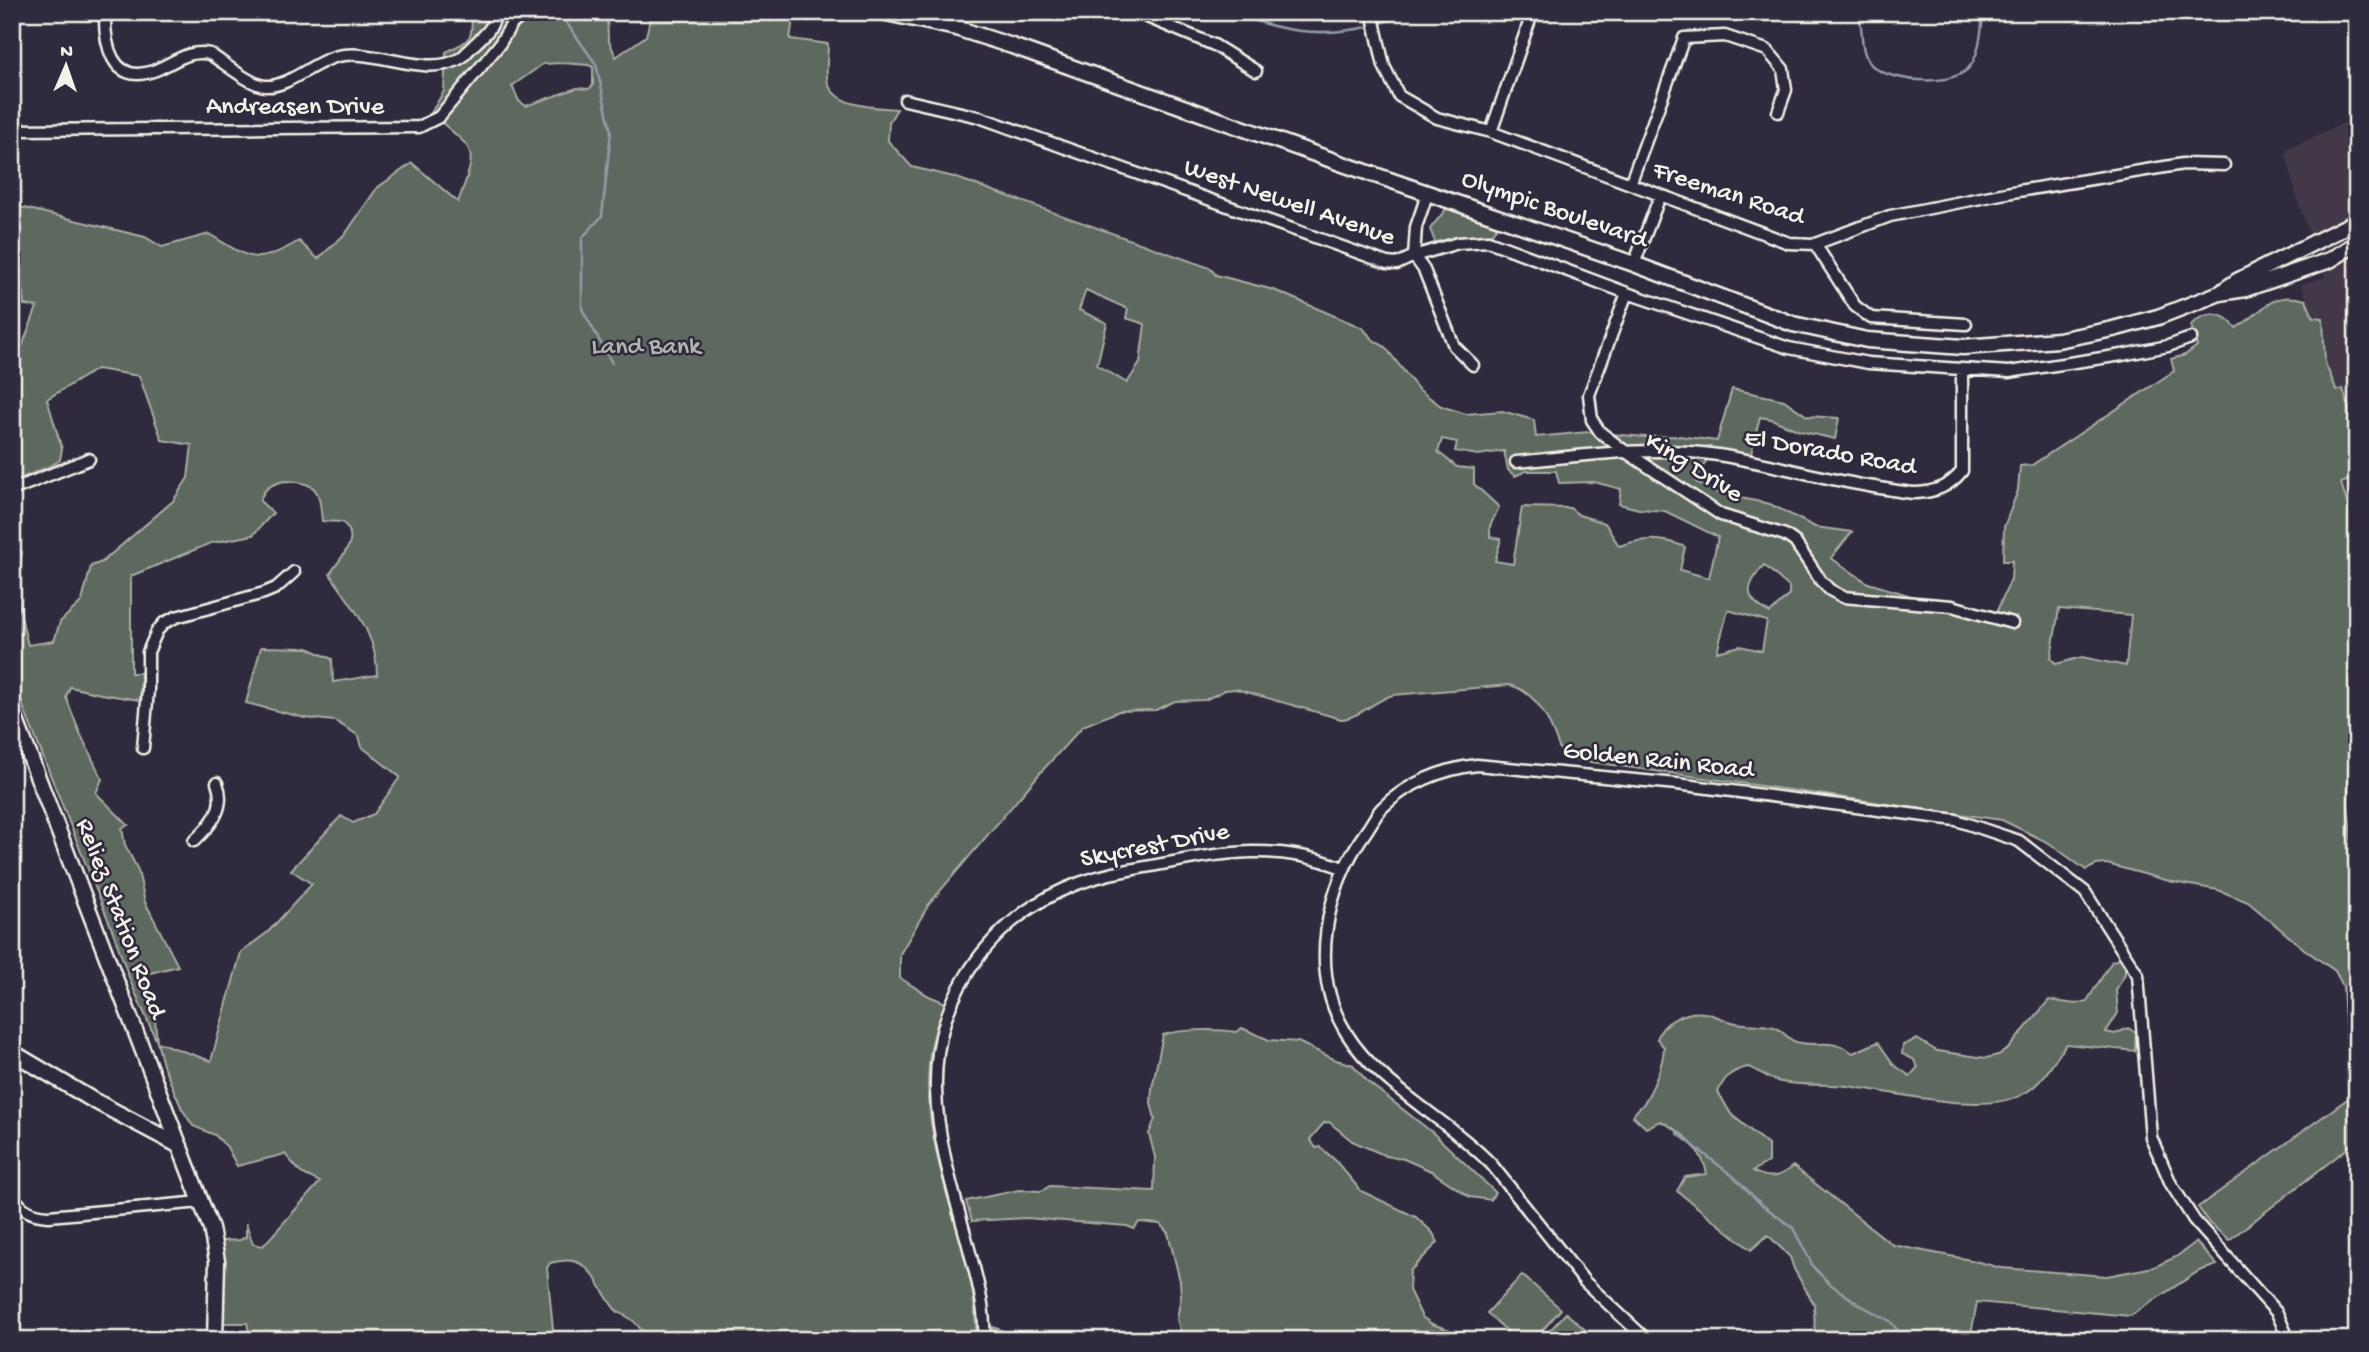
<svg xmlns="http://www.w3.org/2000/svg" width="2369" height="1352" font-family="'Gochi Hand',sans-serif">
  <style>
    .built { fill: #423847 }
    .green { fill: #5d695e; stroke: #a8ada3; stroke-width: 2; fill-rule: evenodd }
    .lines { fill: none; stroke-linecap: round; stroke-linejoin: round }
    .stream { stroke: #949ba8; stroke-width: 2.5 }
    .street-casing { stroke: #f4f1e8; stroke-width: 15 }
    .secondary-casing { stroke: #f4f1e8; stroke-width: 19 }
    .street { stroke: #2f2a3d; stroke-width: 10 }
    .secondary { stroke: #2f2a3d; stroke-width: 14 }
    .labels { text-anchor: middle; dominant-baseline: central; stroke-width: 5; stroke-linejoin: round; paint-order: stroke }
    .street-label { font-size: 26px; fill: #f4f1e8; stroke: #2f2a3d }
    .park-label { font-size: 26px; fill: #b0b4aa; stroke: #2f2a3d }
  </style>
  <rect width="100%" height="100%" fill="#2f2a3d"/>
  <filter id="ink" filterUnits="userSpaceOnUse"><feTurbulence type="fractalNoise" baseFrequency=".0143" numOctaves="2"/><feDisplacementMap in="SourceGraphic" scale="14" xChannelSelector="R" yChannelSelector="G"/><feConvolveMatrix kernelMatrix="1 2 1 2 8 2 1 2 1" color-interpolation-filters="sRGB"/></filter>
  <g filter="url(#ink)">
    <path class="built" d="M2357 116V435L2343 390 2338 391 2325 363 2323 318 2313 317 2301 284 2325 277 2299 205 2285 151Z
      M2357 477V536L2341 482Z"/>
    <path class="green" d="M471 12H607L608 39 616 57 646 36 651 15 647 12H794L790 39 828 44C828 56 825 71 828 83 836 108 876 107 897 109L889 122 888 141 912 167 954 177 1210 268 1216 275 1274 290 1363 328 1372 339 1385 347 1418 389 1441 406 1466 414 1502 411 1534 420 1536 437 1588 432 1645 437 1679 436 1717 441 1732 389 1784 400 1807 416 1839 418 1835 439 1800 431 1771 419 1760 417 1751 454 1710 451C1707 463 1700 470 1696 482L1718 493 1770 504 1815 527 1852 532 1831 558 1868 583 1915 597 1996 613 2011 579 2012 561H2003L2004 527 2018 490 2020 466 2032 465 2174 371 2171 359 2185 355 2197 346 2191 325C2205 310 2224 311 2236 328 2266 312 2267 290 2306 300L2313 317 2323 318 2325 363 2337 391 2343 389 2357 435V477L2341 483 2357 536V767L2349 768 2348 805 2357 892V1070L2346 1037 2343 986 2335 971 2304 949 2248 902 2218 890 2173 882 2107 864 2096 865 2086 870 2049 843 2002 820 1563 758C1552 729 1543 695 1510 685L1393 695C1375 700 1359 718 1341 719L1236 689 1225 690 1205 700 1175 701 1156 710 1119 711 1083 726 1041 772 929 904 900 954V978L929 996 946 1003C904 1085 946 1183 967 1265 974 1290 975 1314 977 1340H650C643 1334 638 1324 632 1320 626 1315 619 1314 614 1308 594 1282 591 1251 550 1263L547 1268 554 1340H251L247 1323H224L222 1241 240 1240 246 1237V1223L253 1244 263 1246 320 1182 301 1173 285 1154 237 1166 227 1147 215 1135 193 1126 182 1109 163 1065 157 1042 131 983 113 932 24 709 12 674V543L22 552C16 588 18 610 28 645L54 641 60 622 82 601 91 566 102 562 173 501 188 478 192 445 162 440 139 376 97 369 47 399 62 449 60 460 50 466 12 482V356L18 357 37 307 24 305 22 285 12 269V205L145 237 162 247 209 234C252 259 253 267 299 241L318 259 346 233 377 188 412 163 458 202C480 143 475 153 431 113L444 91 446 52C470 40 474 40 471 12ZM562 63 588 65 593 67V85L589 89 577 88 526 106 519 101 512 86 543 64ZM1086 290 1128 309 1126 318 1145 324 1140 363 1127 383 1097 365 1107 323 1079 310ZM1442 439 1457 442 1455 451 1478 455 1504 451 1508 470 1515 476 1526 471H1556L1559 483 1594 482 1621 489 1619 504 1639 509 1665 511 1718 537 1709 578 1680 570 1685 547C1662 537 1643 538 1619 546L1605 523 1579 515 1570 508 1522 507 1513 564 1495 561 1501 539 1490 537V526L1499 507 1474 484V469L1457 467 1438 452ZM285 481C319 482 319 491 322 521L342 522C363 539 340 557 330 574 352 607 377 633 377 675L333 682 332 659 308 648 261 647 246 703 305 718 335 721 359 736 362 747 400 777 374 814 353 823 341 816 291 870 312 884 268 932 241 952 211 1061 157 1042 155 1018 142 975 178 966 145 902 138 870 125 845 122 828 128 825 96 793 102 779 79 731 66 697 70 687 101 694 140 700 141 673H131V576L211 543 253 535 273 513 260 501C264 487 272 484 285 481ZM1764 565 1789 587V595L1770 613C1743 598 1745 587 1764 565ZM2059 609 2131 615 2126 666 2082 657 2056 664 2051 658ZM1728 610 1767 621 1762 651 1740 646 1717 652Z
      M1447 208 1497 226 1492 234 1435 242 1430 229Z
      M2120 959 2125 965V974L2116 990 2118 1013 2106 1032 2115 1034 2128 1028 2136 1032 2135 1051 2066 1044C2054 1061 2044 1082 2025 1093 1985 1117 1892 1091 1846 1086 1826 1084 1795 1086 1777 1081 1767 1078 1758 1070 1748 1067 1731 1071 1725 1076 1718 1092L1731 1114 1768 1145V1162L1753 1171C1769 1180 1779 1178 1793 1166L1893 1245 1971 1260 2001 1268 2107 1276 2154 1267 2176 1257 2196 1242 2217 1265 2199 1271 2130 1316 1977 1302 1970 1340H1815L1814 1304 1794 1269 1790 1257 1768 1235 1751 1250 1677 1191 1685 1177 1707 1174C1703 1150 1682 1131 1660 1121L1646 1128 1633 1116C1636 1109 1641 1108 1644 1103 1654 1086 1663 1066 1664 1047L1657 1039C1662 1021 1687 1010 1705 1013 1716 1015 1725 1021 1736 1023 1748 1025 1762 1024 1774 1027 1783 1030 1787 1039 1796 1042 1820 1048 1829 1037 1853 1053L1878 1042 1894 1065 1910 1076 1918 1067 1913 1059 1902 1054 1903 1045 1917 1039 1937 1051 1986 1058 1998 1055 2008 1049 2049 1000 2075 1004 2087 1001 2112 961Z
      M1242 1028 1269 1040 1298 1042 1336 1060 1353 1065 1368 1082 1433 1133 1495 1192 1491 1200 1470 1197 1431 1171 1404 1159 1386 1156 1352 1141 1329 1122 1324 1123 1310 1139 1316 1148 1320 1147 1335 1160 1361 1191 1416 1217 1432 1232 1438 1242 1410 1271 1409 1290 1422 1317 1432 1324 1453 1331 1455 1340H1183L1177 1319 1181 1296 1180 1281 1168 1233 1160 1224 1139 1222 1134 1229 1127 1226 1026 1218 972 1221 966 1201 1019 1190 1041 1191 1050 1186 1154 1191 1155 1157 1149 1134 1155 1119 1151 1103 1152 1088 1163 1035C1180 1029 1218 1029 1236 1032Z
      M2357 1092V1141L2229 1240 2209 1223 2198 1207Z
      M1522 1275 1561 1309 1534 1340H1517L1487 1313Z
      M1566 1313 1597 1340H1541Z
      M993 1327 1016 1336 1019 1340H993Z"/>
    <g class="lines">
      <path class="stream" d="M1232 12C1280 32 1321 38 1372 26
        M1858 12C1865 29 1857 55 1875 68 1895 82 1956 88 1971 65 1980 52 1982 28 1983 12
        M560 14 596 64 611 131 602 216 582 238V309L612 363
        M1379 24 1409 12
        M1677 1133 1734 1177 1761 1204 1793 1228 1814 1268 1830 1284 1860 1305 1890 1321 1905 1340"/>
      <defs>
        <path id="street" d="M105 12C104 42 111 86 153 71 173 64 187 49 210 54 223 62 250 85 265 86 290 88 316 58 344 55 380 51 429 78 461 58 466 54 471 47 476 43 486 33 495 27 494 12
          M1135 12 1214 45 1256 71
          M1372 12 1384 66 1399 96 1437 118 1491 132 1789 243 1815 244 1890 216 2006 193 2183 164 2224 165
          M956 28 962 12
          M905 100 979 117 1387 263 1397 264 1414 256 1458 243 1488 241 1627 293 1789 348 1868 363 2009 372 2122 355 2168 346 2191 338
          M12 130 419 127 439 117 499 45 511 25 526 12
          M1491 132 1531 17
          M1630 184 1684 38 1725 36 1767 50 1783 69 1786 90 1778 112
          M1428 192 1416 227 1414 256 1424 270 1454 346 1473 365
          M1815 244 1855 306 1871 318 1966 324
          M1634 264 1660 196
          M1627 293 1589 395 1592 420 1600 432 1626 452 1721 515 1785 535 1795 542 1821 581 1830 590 1843 597 1952 606 2012 623
          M1516 462C1582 456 1651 445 1718 455 1770 463 1822 479 1874 487 1888 489 1903 493 1916 493 1936 492 1950 486 1962 471V371
          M12 490 89 459
          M143 748 148 690V652L157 631 164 623 176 617 264 593 276 588 294 572
          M194 841C210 826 227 808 217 783
          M12 1193C20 1210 31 1215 49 1216L201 1202
          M984 1340C986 1306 975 1273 967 1241 938 1138 909 1047 981 954 1019 906 1070 880 1129 870 1206 857 1266 838 1343 868
          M1647 1340 1585 1282 1492 1165C1449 1120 1378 1085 1347 1034 1307 971 1326 887 1367 830 1372 823 1376 814 1382 808 1407 783 1443 769 1477 765L1677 784 1956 820 2019 841 2085 892 2138 975 2151 1137 2171 1184 2194 1220 2277 1313 2289 1340"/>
        <path id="secondary" d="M882 12 956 28 1012 46 1340 163 1634 264 1793 324 1867 340 1963 347 2058 340 2113 329 2158 317 2220 293 2245 289 2330 260 2357 243
          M2224 290 2237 281 2357 221
          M12 710 211 1228 217 1261 215 1340
          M12 1052 91 1099 180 1146"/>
      </defs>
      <use href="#street" class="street-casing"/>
      <use href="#secondary" class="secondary-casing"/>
      <use href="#street" class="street"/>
      <use href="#secondary" class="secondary"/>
    </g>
  </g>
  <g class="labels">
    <g class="street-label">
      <text x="295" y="108">Andreasen Drive</text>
      <text transform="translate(1728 195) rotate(18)">Freeman Road</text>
      <text transform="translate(1289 204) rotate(19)">West Newell Avenue</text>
      <text transform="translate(1554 211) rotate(19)">Olympic Boulevard</text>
      <text transform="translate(1830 454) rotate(10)">El Dorado Road</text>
      <text transform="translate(1693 469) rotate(32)">King Drive</text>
      <text transform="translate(1658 762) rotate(6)">Golden Rain Road</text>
      <text transform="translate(1155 847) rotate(-11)">Skycrest Drive</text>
      <text transform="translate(119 919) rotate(69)">Reliez Station Road</text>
    </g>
    <g class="park-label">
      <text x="646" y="348">Land Bank</text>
    </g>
  </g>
  <rect width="2369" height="1352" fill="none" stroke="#2f2a3d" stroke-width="42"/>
  <rect x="21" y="21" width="2327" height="1310" fill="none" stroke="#f4f1e8" stroke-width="2.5" filter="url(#ink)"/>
  <g transform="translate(66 66) rotate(2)" stroke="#2f2a3d" stroke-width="5" paint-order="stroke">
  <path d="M0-5L12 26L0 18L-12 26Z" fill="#f4f1e8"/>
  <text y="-10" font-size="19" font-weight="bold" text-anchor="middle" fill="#f4f1e8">N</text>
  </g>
</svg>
